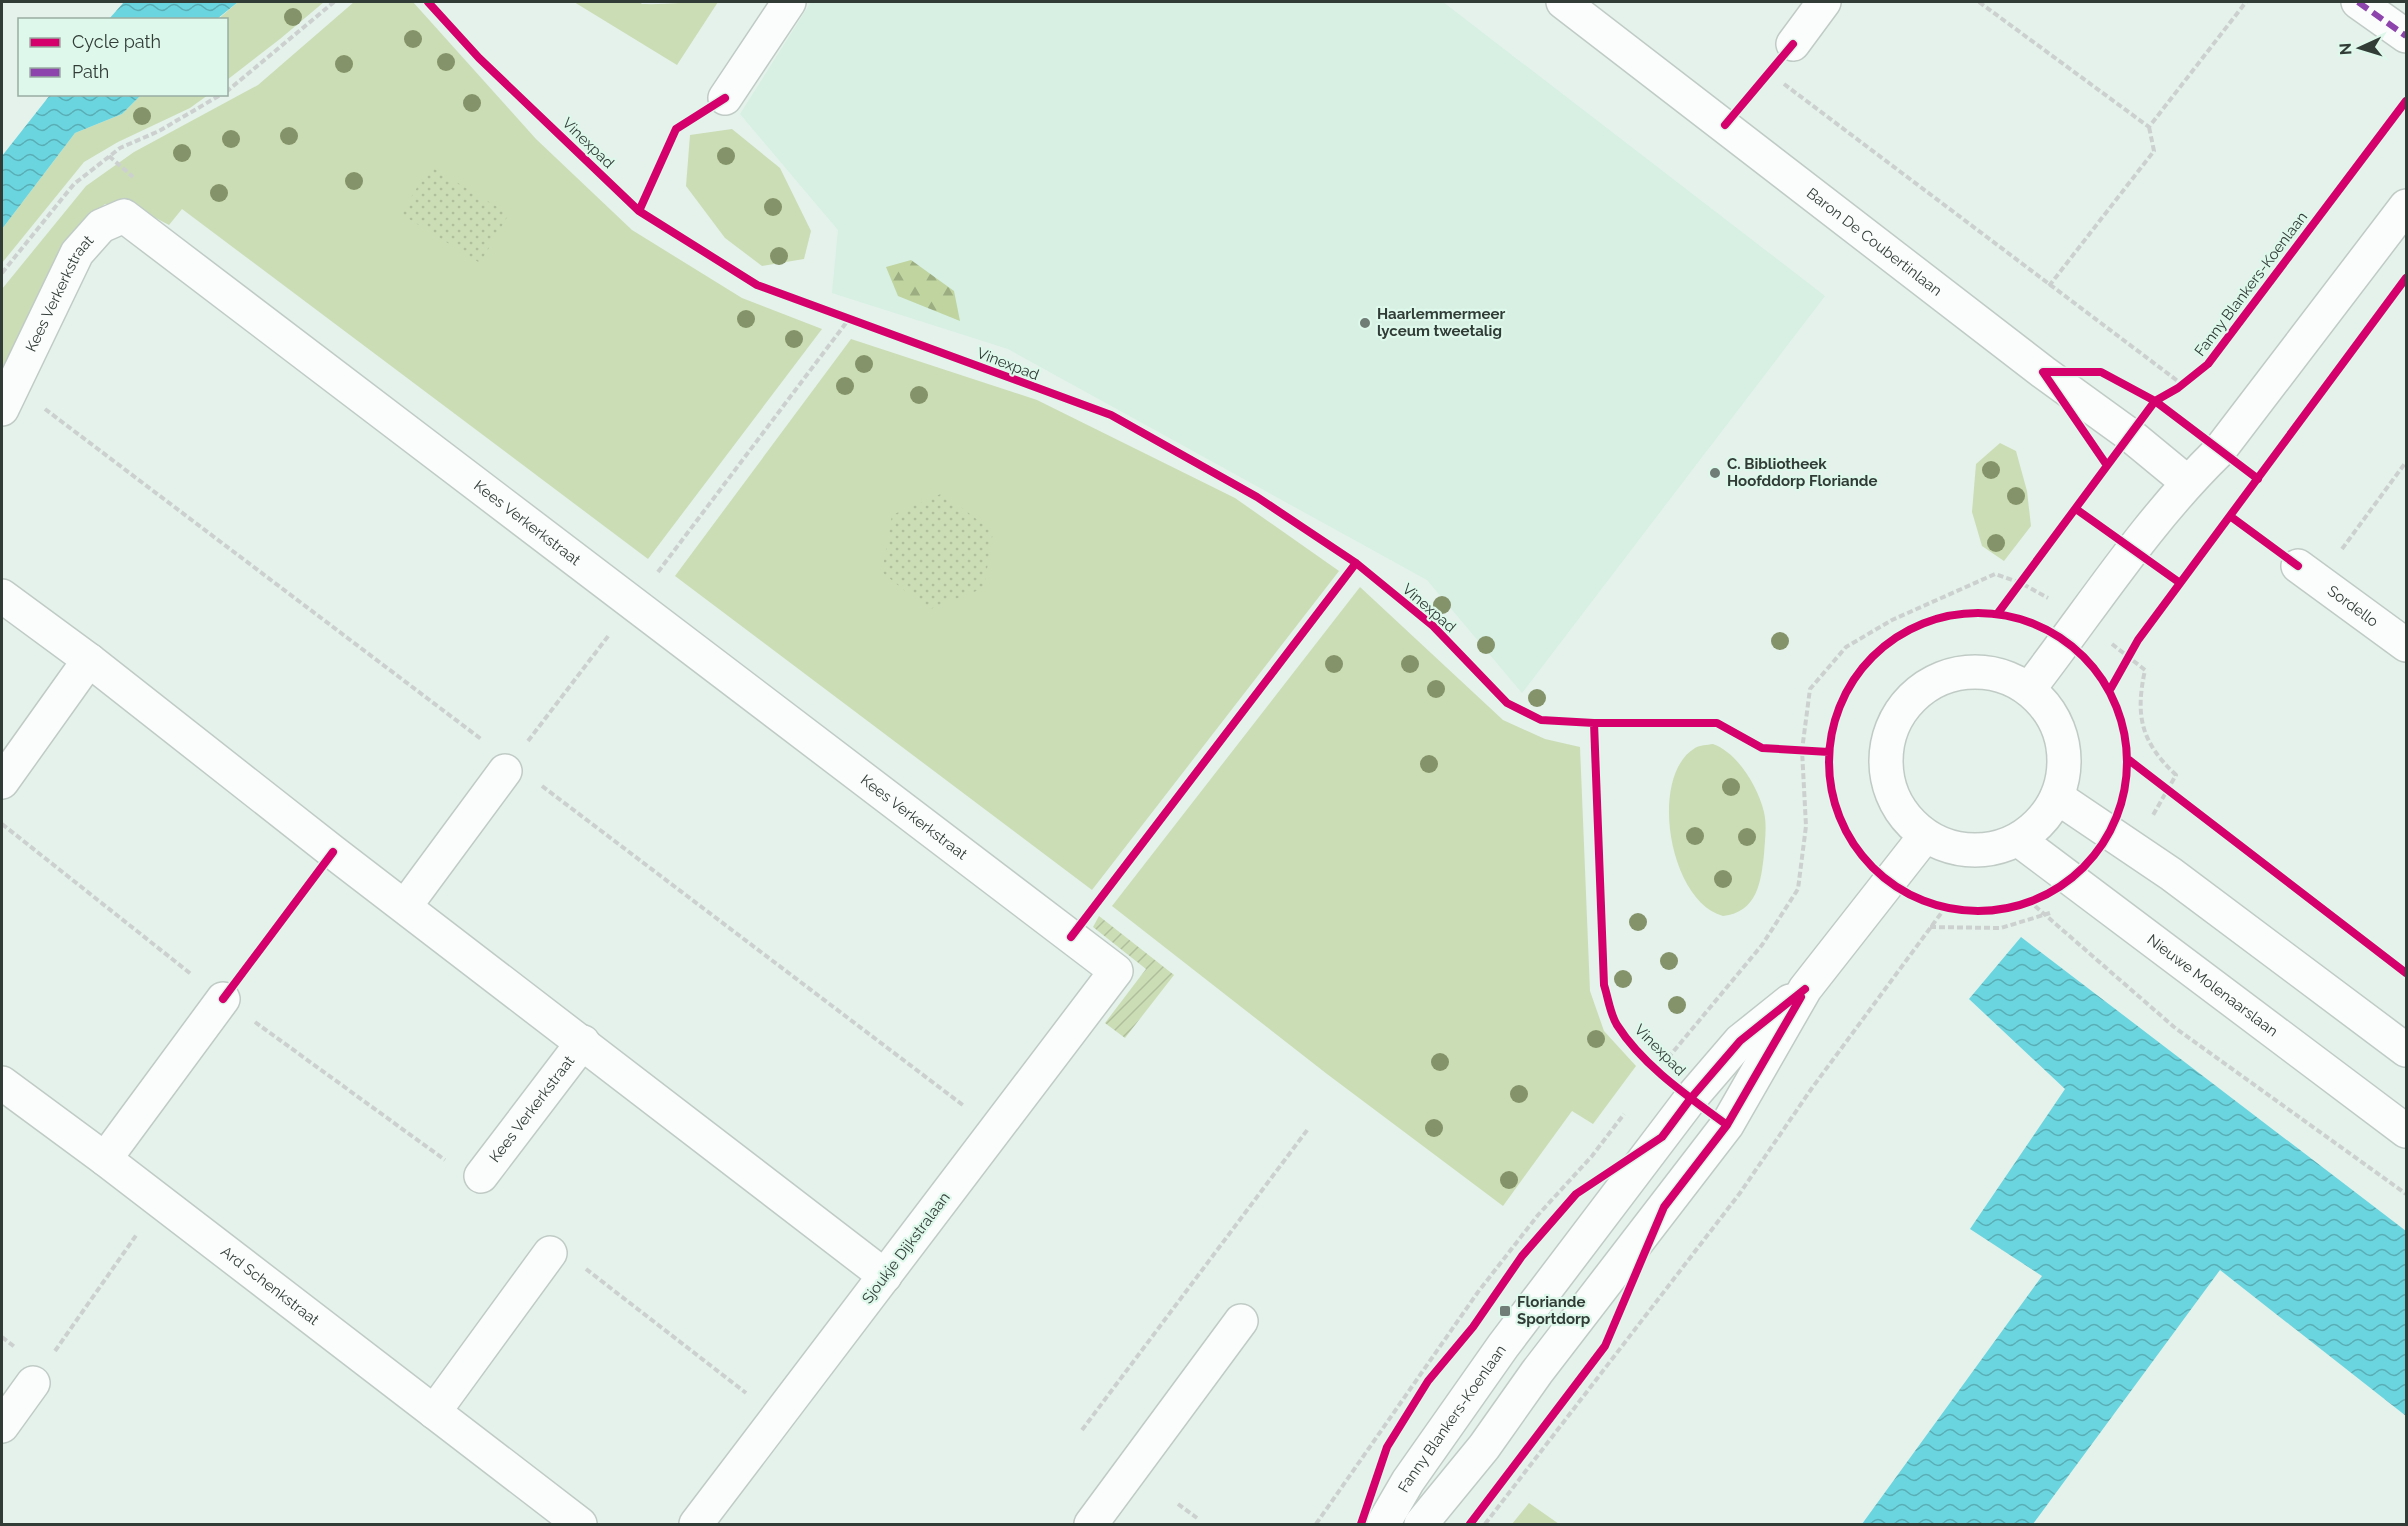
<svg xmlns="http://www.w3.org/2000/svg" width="2408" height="1526" font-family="Raleway,sans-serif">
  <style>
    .built { fill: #d7f0e3 }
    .grass { fill: #cbddb5 }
    .forest { fill: url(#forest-firs) }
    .park { fill: url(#park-dots) }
    .garden { fill: url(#garden-furrows) }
    .water { fill: url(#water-waves) }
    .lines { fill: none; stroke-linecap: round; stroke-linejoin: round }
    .street-casing { stroke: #c0cbc6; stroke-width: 36 }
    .secondary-casing { stroke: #c0cbc6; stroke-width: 36 }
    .path { stroke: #ccd1cf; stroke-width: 4; stroke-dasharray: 6 3; stroke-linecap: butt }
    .street { stroke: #fbfdfc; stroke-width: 33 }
    .secondary { stroke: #fbfdfc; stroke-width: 33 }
    .quiet { stroke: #8e44ad; stroke-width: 6; stroke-dasharray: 12 6; stroke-linecap: butt }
    .cycleway-casing { stroke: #def8eb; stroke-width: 11 }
    .cycleway { stroke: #d6006c; stroke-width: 8 }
    .tree { fill: #85936a }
    .poi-dot { fill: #707c76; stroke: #def8eb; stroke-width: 2 }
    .labels { text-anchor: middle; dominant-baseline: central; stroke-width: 4.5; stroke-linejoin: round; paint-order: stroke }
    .street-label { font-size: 15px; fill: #313c37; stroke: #def8eb }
    .poi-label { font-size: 15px; font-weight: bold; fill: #313c37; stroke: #def8eb; text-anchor: start }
  </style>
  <defs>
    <pattern id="forest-firs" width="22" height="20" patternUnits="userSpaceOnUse" patternTransform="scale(1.5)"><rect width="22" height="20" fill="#bfd49f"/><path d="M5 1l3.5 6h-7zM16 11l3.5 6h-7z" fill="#9cad82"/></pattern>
    <pattern id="park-dots" width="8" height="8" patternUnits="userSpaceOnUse" patternTransform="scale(1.5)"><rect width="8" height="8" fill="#cbddb5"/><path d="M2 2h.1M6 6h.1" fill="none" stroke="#afbf9c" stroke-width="1.8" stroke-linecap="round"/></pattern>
    <pattern id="garden-furrows" width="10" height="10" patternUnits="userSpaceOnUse" patternTransform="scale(1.5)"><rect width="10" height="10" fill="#cbddb5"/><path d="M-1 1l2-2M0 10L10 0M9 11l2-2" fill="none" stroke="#afbf9c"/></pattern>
    <pattern id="water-waves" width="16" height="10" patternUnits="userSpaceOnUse" patternTransform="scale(1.5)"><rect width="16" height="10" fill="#6bd5df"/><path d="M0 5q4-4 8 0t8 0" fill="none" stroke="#59aeb6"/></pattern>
  </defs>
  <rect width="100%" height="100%" fill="#e4f2eb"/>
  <path class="built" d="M811 2H1443L1825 296 1522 693 1427 580 1008 349 832 293 838 230 740 114Z"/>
  <path class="grass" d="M238 2H324L280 39 227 80 226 20H217Z
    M354 2H413L536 139 632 230 742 298 822 329 648 559 182 209 169 225 131 205 105 204 71 234 2 375V289L86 186 134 152 258 85Z
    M574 2H639L642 4C668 5 691 1 718 2L677 65Z
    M141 95H208L190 108 118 142 84 162 2 263V229L75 133 122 114Z
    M732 129 780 168 811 231 804 259 762 266 725 238 686 186 690 135Z
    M851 339 1037 400 1235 498 1339 571 1092 890 675 576Z
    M2000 443 2016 451 2027 491 2031 526 2004 561 1982 546 1972 512 1976 464Z
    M1360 587 1503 720 1545 739 1580 747 1590 991 1604 1031 1636 1066 1593 1124 1572 1111 1503 1206 1327 1074 1112 906Z
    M1713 744C1738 753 1758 787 1764 812 1767 825 1765 840 1764 854 1761 883 1757 912 1723 916 1669 902 1648 776 1695 748 1700 745 1707 745 1713 744Z
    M1529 1503 1559 1524H1512Z"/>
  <path class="forest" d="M911 260 954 291 960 321 898 296 886 267Z"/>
  <path class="park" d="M430 166 509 214 480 263 401 214Z
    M943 493 993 532 984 588 928 610 882 572 892 515Z"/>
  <path class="garden" d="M1099 916 1174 975 1125 1038 1105 1023 1146 969 1093 927Z"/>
  <path class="water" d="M124 2H238L217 19H109Z
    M50 95H141L122 114 75 133 2 229V156Z
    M2021 937 2406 1231V1416L2220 1270 2033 1524H1862L2042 1276 1970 1229 2065 1089 1969 999Z"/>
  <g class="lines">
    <defs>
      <g id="street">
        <path id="s1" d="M1563 2 2043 372 2130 435 2187 482"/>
        <path d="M2358 2 2406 36"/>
        <path d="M1793 44 1824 2"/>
        <path d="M725 98 789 2"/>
        <path id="s2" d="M2 409 77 253 101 226 124 216 1116 971 696 1524"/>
        <path id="s3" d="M2298 566 2406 645"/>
        <path d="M2 596 89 660 333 852 885 1276"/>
        <path d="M2029 689C2091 609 2146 522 2219 451L2406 206"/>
        <path d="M2 782 89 660"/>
        <path d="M406 905 505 771"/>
        <path id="s4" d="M2 1083 105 1159 580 1524"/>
        <path d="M105 1159 223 999"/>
        <path id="s5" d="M481 1176 583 1042"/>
        <path d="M434 1412 550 1253"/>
        <path d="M2 1426 33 1383"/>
        <path d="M1091 1524 1241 1321"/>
      </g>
      <g id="secondary">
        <circle cx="1975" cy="761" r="89"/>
        <path d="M2057 797 2171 874 2406 1050"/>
        <path id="s6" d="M2019 840 2406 1131"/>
        <path id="s7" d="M1383 1524 1408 1481 1503 1346 1691 1098 1740 1041 1790 1001"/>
        <path d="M1421 1524 1484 1447 1537 1372 1727 1125 1805 989 1925 836"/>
      </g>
    </defs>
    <use href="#street" class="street-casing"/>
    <use href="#secondary" class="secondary-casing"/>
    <path class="path" d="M1979 2 2149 127 2246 2
      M1784 84 2183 385
      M226 92 334 2
      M109 156 133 177
      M2 273 74 184 120 148 159 131 222 94
      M2049 286 2154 151 2149 127
      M45 409 481 739
      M2342 549 2406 462
      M658 572 849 319
      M2112 644 2145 670C2135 716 2141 742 2176 775L2153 815
      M528 741 609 635
      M542 786 964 1106
      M2 824 191 974
      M2035 906 2174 1027 2406 1194
      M1930 927 2001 928 2050 913
      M255 1022 445 1160
      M1668 1058 1762 945 1798 889 1806 826 1802 750 1810 689 1846 647 1892 620 1995 574 2021 583 2048 598
      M586 1269 746 1393
      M2 1337 16 1348
      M55 1351 137 1234
      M1082 1430 1308 1129
      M1178 1504 1197 1518
      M1316 1524 1478 1292 1538 1215 1592 1156 1624 1114
      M1485 1524 1740 1193 1812 1088 1945 908"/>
    <use href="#street" class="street"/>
    <use href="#secondary" class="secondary"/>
    <path class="quiet" d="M2358 2 2406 36"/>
    <defs>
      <path id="cycleway" d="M428 2 479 58 639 211 757 285 1111 415 1257 497 1356 563 1433 626 1507 703 1541 720 1594 723 1604 985C1608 997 1610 1014 1617 1025 1643 1066 1689 1097 1727 1125
        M1725 125 1793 44
        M639 211 676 129 725 98
        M2106 464 2043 372H2101L2155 401 2258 479
        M2076 509 2180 583
        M2230 516 2298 566
        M1998 613 2155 401 2178 388 2208 364 2406 101
        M1829 762a149 149 0 1 1 298 0a149 149 0 1 1-298 0Z
        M2111 688 2138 640 2406 278
        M1594 723H1717L1762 748 1829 752
        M2129 760 2406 973
        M1071 937 1356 563
        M223 999 333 852
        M1361 1524 1387 1447 1428 1381 1473 1327 1522 1256 1576 1194 1662 1137 1691 1098 1740 1041 1805 989
        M1470 1524 1605 1346 1664 1207 1727 1125 1801 997"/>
    </defs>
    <use href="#cycleway" class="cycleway-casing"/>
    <use href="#cycleway" class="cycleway"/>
  </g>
  <g class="tree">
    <circle cx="293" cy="17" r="9"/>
    <circle cx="413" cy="39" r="9"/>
    <circle cx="446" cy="62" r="9"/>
    <circle cx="344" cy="64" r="9"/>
    <circle cx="472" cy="103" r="9"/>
    <circle cx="142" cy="116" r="9"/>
    <circle cx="289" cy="136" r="9"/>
    <circle cx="231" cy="139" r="9"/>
    <circle cx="182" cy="153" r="9"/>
    <circle cx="726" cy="156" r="9"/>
    <circle cx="354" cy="181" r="9"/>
    <circle cx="219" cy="193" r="9"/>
    <circle cx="773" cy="207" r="9"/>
    <circle cx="779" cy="256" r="9"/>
    <circle cx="746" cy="319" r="9"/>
    <circle cx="794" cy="339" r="9"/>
    <circle cx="864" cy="364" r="9"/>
    <circle cx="845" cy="386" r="9"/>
    <circle cx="919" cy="395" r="9"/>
    <circle cx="1991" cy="470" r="9"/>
    <circle cx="2016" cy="496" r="9"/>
    <circle cx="1996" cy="543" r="9"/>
    <circle cx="1442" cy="605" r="9"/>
    <circle cx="1780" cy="641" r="9"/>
    <circle cx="1486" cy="645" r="9"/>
    <circle cx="1334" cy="664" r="9"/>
    <circle cx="1410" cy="664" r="9"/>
    <circle cx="1436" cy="689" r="9"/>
    <circle cx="1537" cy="698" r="9"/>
    <circle cx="1429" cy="764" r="9"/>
    <circle cx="1731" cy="787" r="9"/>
    <circle cx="1695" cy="836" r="9"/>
    <circle cx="1747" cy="837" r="9"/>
    <circle cx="1723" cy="879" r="9"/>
    <circle cx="1638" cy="922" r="9"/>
    <circle cx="1669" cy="961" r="9"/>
    <circle cx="1623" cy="979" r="9"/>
    <circle cx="1677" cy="1005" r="9"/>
    <circle cx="1596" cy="1039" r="9"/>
    <circle cx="1440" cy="1062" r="9"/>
    <circle cx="1519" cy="1094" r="9"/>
    <circle cx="1434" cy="1128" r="9"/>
    <circle cx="1509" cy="1180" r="9"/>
  </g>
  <g class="poi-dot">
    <circle cx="1365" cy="323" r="6"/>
    <circle cx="1715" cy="473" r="6"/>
    <rect x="1499" y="1305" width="12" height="12" rx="3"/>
  </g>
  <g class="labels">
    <g class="street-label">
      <text transform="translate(588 143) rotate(44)">Vinexpad</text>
      <text stroke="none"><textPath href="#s1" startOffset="393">Baron De Coubertinlaan</textPath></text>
      <text transform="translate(2251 284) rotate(-53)">Fanny Blankers-Koenlaan</text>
      <text stroke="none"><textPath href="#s2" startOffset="129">Kees Verkerkstraat</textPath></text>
      <text transform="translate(1008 364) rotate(21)">Vinexpad</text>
      <text stroke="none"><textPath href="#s2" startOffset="741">Kees Verkerkstraat</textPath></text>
      <text stroke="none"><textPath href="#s3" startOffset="68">Sordello</textPath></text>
      <text transform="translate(1429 608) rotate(41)">Vinexpad</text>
      <text stroke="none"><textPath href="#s2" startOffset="1227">Kees Verkerkstraat</textPath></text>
      <text stroke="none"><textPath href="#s6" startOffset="242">Nieuwe Molenaarslaan</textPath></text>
      <text transform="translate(1660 1050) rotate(45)">Vinexpad</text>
      <text stroke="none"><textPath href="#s5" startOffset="84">Kees Verkerkstraat</textPath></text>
      <text transform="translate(906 1248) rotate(-53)">Sjoukje Dijkstralaan</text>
      <text stroke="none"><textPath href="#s4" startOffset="336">Ard Schenkstraat</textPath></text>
      <text stroke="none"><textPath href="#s7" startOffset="126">Fanny Blankers-Koenlaan</textPath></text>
    </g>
    <g class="poi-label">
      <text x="1377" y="314">Haarlemmermeer<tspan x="1377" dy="17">lyceum tweetalig</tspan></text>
      <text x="1727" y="464">C. Bibliotheek<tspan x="1727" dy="17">Hoofddorp Floriande</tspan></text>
      <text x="1517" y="1302">Floriande<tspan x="1517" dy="17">Sportdorp</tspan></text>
    </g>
  </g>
  <rect width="2408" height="1526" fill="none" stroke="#313c37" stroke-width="6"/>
  <rect x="18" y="18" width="210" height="78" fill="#def8eb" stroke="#99ada3" stroke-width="1.5"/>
  <rect x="30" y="38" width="30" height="9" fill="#d6006c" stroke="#99ada3" stroke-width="1.5"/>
  <text x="72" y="48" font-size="18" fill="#313c37">Cycle path</text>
  <rect x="30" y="68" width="30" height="9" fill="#8e44ad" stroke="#99ada3" stroke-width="1.5"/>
  <text x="72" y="78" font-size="18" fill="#313c37">Path</text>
  <g transform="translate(2360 48) rotate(266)" stroke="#def8eb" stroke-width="4.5" paint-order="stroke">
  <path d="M0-4.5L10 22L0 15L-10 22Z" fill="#313c37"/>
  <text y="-9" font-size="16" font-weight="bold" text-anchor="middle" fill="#313c37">N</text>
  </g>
</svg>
